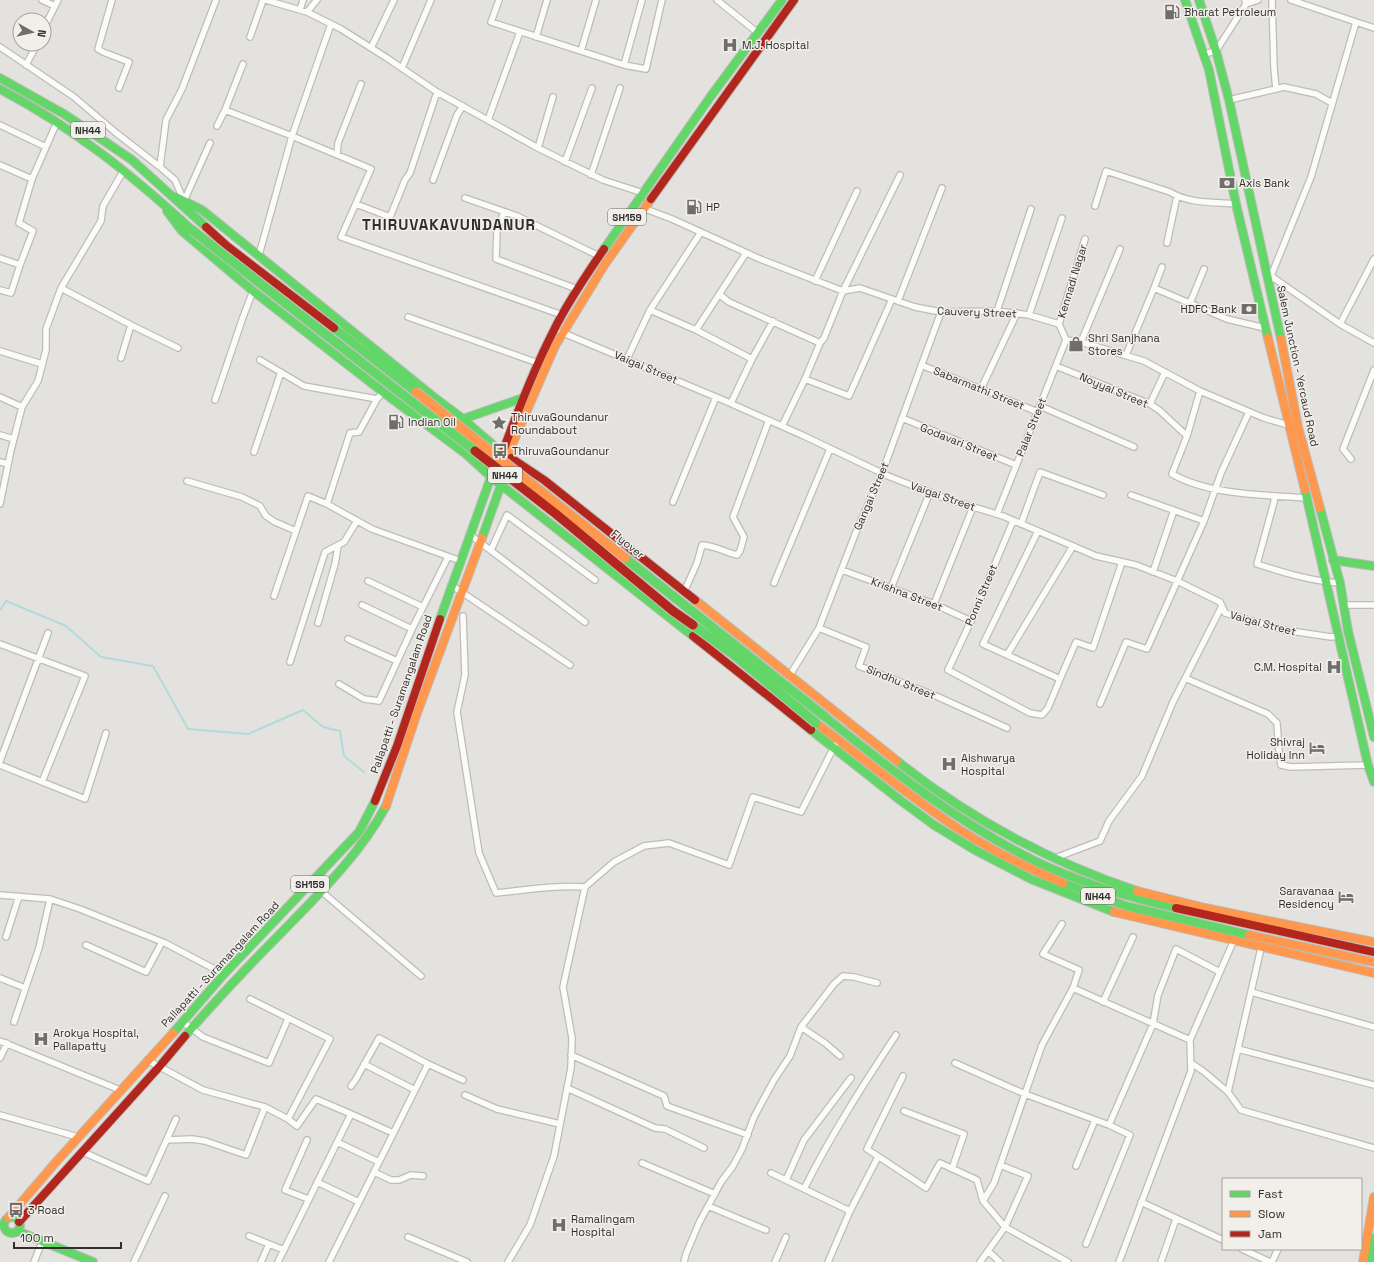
<svg xmlns="http://www.w3.org/2000/svg" width="1374" height="1262" font-family="'Space Grotesk',sans-serif">
  <style>
    .lines { fill: none; stroke-linecap: round; stroke-linejoin: round }
    .stream { stroke: #b2dadc; stroke-width: 2 }
    .street-casing { stroke: #bdbcb9; stroke-width: 8 }
    .fast-casing { stroke: #bdbcb9; stroke-width: 10 }
    .slow-casing { stroke: #bdbcb9; stroke-width: 10 }
    .jam-casing { stroke: #bdbcb9; stroke-width: 10 }
    .street { stroke: #fbfbfa; stroke-width: 5.5 }
    .fast { stroke: #63d668; stroke-width: 8 }
    .slow { stroke: #ff974d; stroke-width: 8 }
    .jam { stroke: #b3261e; stroke-width: 8 }
    .fast-bridge-casing { stroke: #c0bfbe; stroke-width: 11; stroke-linecap: butt }
    .slow-bridge-casing { stroke: #c0bfbe; stroke-width: 11; stroke-linecap: butt }
    .jam-bridge-casing { stroke: #c0bfbe; stroke-width: 11; stroke-linecap: butt }
    .fast-bridge { stroke: #63d668; stroke-width: 9 }
    .slow-bridge { stroke: #ff974d; stroke-width: 9 }
    .jam-bridge { stroke: #b3261e; stroke-width: 9 }
    .labels { text-anchor: middle; dominant-baseline: central; stroke-width: 3; stroke-linejoin: round; paint-order: stroke }
    .shield { fill: #f2efeb; stroke: #6a6966; stroke-width: 1 }
    .shield-label { font-size: 10px; font-weight: bold; fill: #302f2d }
    .poi-label { font-size: 11px; fill: #302f2d; stroke: #f2efeb; text-anchor: start }
    .street-label { font-size: 11px; fill: #302f2d; stroke: #f2efeb }
    .district-label { font-size: 15px; font-weight: bold; letter-spacing: 1px; fill: #302f2d; stroke: #f2efeb }
  </style>
  <rect width="100%" height="100%" fill="#e4e2df"/>
  <g class="lines">
    <path class="stream" d="M0 610 6 601 66 626 101 657 153 666 188 729 248 734 303 710 323 727 340 731 344 756 364 772"/>
    <defs>
      <path id="street" d="M42 0 55 6
        M112 0 98 49 103 52 129 62 119 88
        M266 0 307 12 341 29 387 58 437 92 538 148 603 180 643 193
        M499 0 491 22 624 65 646 69 662 0
        M717 0 758 33
        M1272 0 1274 68 1276 89
        M1246 4 1258 0
        M300 10 303 0
        M307 12 317 0
        M1356 22 1374 28
        M44 28 58 0
        M250 37 263 0
        M536 37 547 0
        M0 47 74 97 115 132 160 167 175 180 184 201
        M371 48 394 0
        M581 51 596 0
        M1204 54 1216 51 1246 4 1245 0
        M26 65 37 44
        M624 65 642 0
        M402 68 431 0
        M1229 100 1284 87 1316 94 1332 103
        M225 110 292 136 331 24
        M488 120 520 32
        M0 125 46 147
        M217 126 225 110 243 64
        M538 148 553 97
        M337 155 338 143 361 84
        M565 162 592 88
        M0 165 32 179 19 223 33 231 20 265 0 258
        M160 167 166 120 182 89 216 0
        M591 175 620 88
        M32 179 57 122
        M433 180 457 115 463 106
        M465 198 517 216 599 256
        M184 201 210 143
        M356 204 390 217 405 180 410 173 437 92
        M1095 206 1106 171 1170 192C1189 204 1215 202 1236 204
        M643 208 672 219 760 259 843 291 860 288 915 307 941 312 997 311 1029 315 1059 324 1066 340 1081 342 1144 361 1200 391 1264 418 1288 425
        M504 212 497 230 496 259 577 289
        M1167 243 1177 196
        M259 255 292 136 371 169 341 237 562 315
        M1271 276 1340 324 1374 259
        M815 281 857 191
        M1270 283 1271 276 1311 177 1356 22 1291 0
        M61 288 131 325 178 348
        M1154 288 1162 267
        M0 290 11 293 20 265
        M720 295 729 302 820 343
        M898 301 942 188
        M1190 303 1204 269
        M650 310 696 330 752 359
        M997 311 1031 209
        M1029 315 1062 218
        M408 317 538 363
        M1059 324 1085 239
        M1340 324 1374 343
        M696 330 746 253
        M561 332 723 400 802 435 888 476 944 498 1003 516 1096 556 1136 565 1177 581 1220 602 1225 613 1284 630 1331 637 1338 636
        M1081 342 1120 249
        M0 351 42 364
        M1126 355 1154 288 1227 319 1265 328
        M121 358 131 325
        M627 359 650 310 701 232
        M260 360 304 386 377 399
        M921 365 1038 412
        M1056 366 1150 404 1159 410 1187 436
        M805 379 849 396 892 299
        M981 389 1017 313
        M1200 391 1187 436 1172 474C1209 495 1264 495 1306 498
        M0 397 22 407
        M215 400 243 317 253 291
        M731 403 752 359 773 321
        M1150 404 1165 372
        M1040 406 1134 447
        M902 418 1016 465
        M782 426 805 379 820 343 824 338 843 291 900 175
        M0 435 14 439
        M254 452 281 372
        M1351 459 1343 449 1374 370
        M0 462 8 464
        M187 481 242 497 260 506 266 516 275 522 296 531
        M1131 495 1204 521
        M1275 496 1274 502 1257 564C1285 573 1311 581 1340 583
        M673 502 716 397
        M0 504 11 450 22 407 38 381 46 350V329L61 288 101 221 103 206 124 170
        M327 504 350 433 359 432 377 399 383 392
        M997 514 1066 340
        M1013 521 971 621 948 670 1030 713 1042 715 1048 708 1060 679 983 644 1038 531
        M1021 524 1040 472 1103 495
        M469 534 585 622
        M491 550 507 515 595 580
        M842 570 934 604 971 621
        M1153 572 1174 510
        M368 581 423 607
        M774 583 830 449
        M451 585 570 665
        M891 588 930 492
        M684 592 697 563 702 545C715 546 725 552 737 555L740 551 744 537 733 517 769 420
        M274 596 308 496 327 504 372 529 461 561
        M934 604 973 507
        M362 605 412 629
        M1344 605H1374
        M463 616 465 675 457 712 479 853 496 893C526 890 555 885 585 887
        M318 623 335 564 338 546
        M819 628 866 647 859 666 936 696 1007 728
        M348 639 397 661
        M0 644 85 676 42 782
        M1007 655 1073 546
        M290 662 325 552 344 542 357 521
        M790 675 819 628 856 532 882 473 941 312
        M1185 678 1268 714 1277 723 1279 752 1281 765 1291 767 1368 765
        M1060 679 1076 642 1093 648 1122 562
        M339 684 364 699 379 701 412 629 448 557
        M1100 704 1126 642 1147 649 1204 521 1221 473 1249 412
        M0 761 48 633
        M0 765 85 799 106 733
        M1055 858 1100 841 1109 821 1142 776 1173 702 1222 606
        M321 891 421 976
        M0 895 50 899 80 909 165 943 224 974
        M1062 924 1043 954 1079 970 1073 988
        M6 937 19 896
        M86 945 146 972 162 942
        M1261 948 1228 1092 1241 1110 1374 1148
        M0 978 25 988
        M1251 992 1374 1027
        M250 999 330 1039 288 1119
        M1103 1002 1133 937
        M14 1022 39 948 50 899
        M183 1022 203 1037 269 1063 288 1019
        M801 1027 825 1043 840 1056
        M0 1041 120 1090
        M1238 1049 1374 1085
        M571 1055 664 1096 667 1106 748 1135
        M0 1058 7 1043
        M147 1060 203 1090 265 1107 288 1119 297 1126 316 1099 351 1114
        M955 1063 1025 1094 1109 1125 1153 1024 1158 995 1176 949 1220 972
        M1191 1063 1203 1071 1228 1092
        M364 1064 415 1090
        M903 1076 867 1149 926 1188 940 1163 977 1180 983 1201 1005 1227 980 1262
        M351 1086 356 1079 379 1038 428 1064 463 1080
        M567 1088 655 1128 665 1129 704 1148
        M465 1095 497 1109 560 1124
        M904 1111 964 1134 952 1169
        M0 1115 78 1137
        M167 1140 192 1139 205 1141 246 1155 265 1107
        M307 1140 285 1190 308 1199
        M337 1142 379 1162
        M83 1152 148 1181 176 1119
        M642 1163 715 1194
        M1000 1165 1028 1176 1005 1227 1068 1262
        M1076 1166 1095 1120
        M374 1172 391 1180H399L411 1175 423 1176
        M771 1173 850 1211
        M786 1180 804 1140 851 1078
        M317 1182 359 1202
        M804 1189C831 1135 863 1085 896 1035
        M983 1201 994 1183 1042 1045 1073 988 1190 1040
        M1141 1202 1223 1240
        M708 1206 766 1230
        M249 1236 284 1250
        M408 1237 467 1262
        M1086 1244 1130 1135 1109 1125
        M1242 1249 1270 1262
        M988 1251 1000 1262
        M34 1262 42 1242
        M134 1262 165 1196
        M261 1262 269 1244
        M278 1262 351 1114 393 1133
        M329 1262 428 1064
        M508 1262 530 1225 554 1156 571 1068 572 1038 563 987 585 887 614 862 644 846 669 843 729 865 753 797 801 812 835 745
        M684 1262 686 1254 699 1223 721 1182 733 1166 742 1149 754 1117 774 1080 790 1056 801 1027 834 984 843 976 854 977 877 983
        M775 1262 786 1237
        M828 1262 850 1211 878 1157
        M1119 1262 1191 1071 1190 1040 1234 940
        M1161 1262 1176 1219
        M1272 1262 1278 1249"/>
      <path id="fast" d="M1185 0 1209 70 1236 204 1268 338
        M1199 0 1216 51 1229 100 1281 339
        M0 78 64 114 132 160 206 227
        M0 89C74 128 131 174 192 230
        M176 197 202 210 435 398 463 419 500 451
        M167 211 182 231 253 291 383 392 466 454 488 474
        M604 249 711 96 782 0
        M334 328 416 392
        M463 419 523 398
        M485 465a14 14 0 1 1 28 0a14 14 0 1 1-28 0Z
        M491 477 693 636
        M1305 490 1368 765 1374 782
        M1320 508 1340 583 1348 631 1374 737
        M482 538 503 479
        M1333 560 1374 566
        M440 619 491 477
        M824 716C890 769 957 822 1033 860 1078 882 1127 897 1176 908
        M811 730 900 800 934 825 975 850 1031 879 1114 912
        M897 761C969 818 1050 862 1137 891
        M1063 883 1126 906 1249 935
        M173 1033 224 974 359 832 375 801
        M185 1036C216 1000 249 965 282 932 320 893 360 854 386 806
        M4 1225a8 8 0 1 1 16 0a8 8 0 1 1-16 0Z
        M17 1231 93 1262
        M1370 1262 1374 1238"/>
      <path id="slow" d="M1268 338 1305 490
        M1281 339 1298 427 1320 508
        M508 454 555 346 605 264 651 199
        M695 600 897 761
        M816 723C864 759 910 797 960 830 993 851 1027 868 1063 883
        M386 806 417 713 482 538
        M1137 891 1205 908 1374 942
        M1114 912 1374 973
        M1249 935 1374 962
        M8 1218 56 1162 173 1033
        M1363 1262 1374 1197"/>
      <path id="jam" d="M651 199 794 0
        M206 227 227 246 334 328
        M503 451C518 410 534 369 554 330 567 303 587 274 604 249
        M511 458 544 480 695 600
        M693 636 811 730
        M375 801 397 746 440 619
        M1176 908 1374 952
        M19 1222 159 1067 185 1036"/>
    </defs>
    <use href="#street" class="street-casing"/>
    <use href="#fast" class="fast-casing"/>
    <use href="#slow" class="slow-casing"/>
    <use href="#jam" class="jam-casing"/>
    <use href="#street" class="street"/>
    <use href="#fast" class="fast"/>
    <use href="#slow" class="slow"/>
    <use href="#jam" class="jam"/>
    <defs>
      <path id="fast-bridge" d="M192 230 475 451
        M625 558 824 716
        M693 625 733 654 816 723"/>
      <path id="slow-bridge" d="M416 392 625 558"/>
      <path id="jam-bridge" d="M475 451 556 514 673 611 693 625"/>
    </defs>
    <use href="#fast-bridge" class="fast-bridge-casing"/>
    <use href="#slow-bridge" class="slow-bridge-casing"/>
    <use href="#jam-bridge" class="jam-bridge-casing"/>
    <use href="#fast-bridge" class="fast-bridge"/>
    <use href="#slow-bridge" class="slow-bridge"/>
    <use href="#jam-bridge" class="jam-bridge"/>
  </g>
  <defs>
    <symbol id="fuel-bare" viewBox="-9 -9 18 18"><path d="M-5.5-6h7V0h2V4h1.3V-2.5L3-4.5l.8-.8L6-3V5H2.5V1h-1V6h-7ZM-4.2-4.7v3.2H.2V-4.7Z" fill="#6f6e6b" stroke="#f2efeb" stroke-width="2.5" paint-order="stroke"/></symbol>
    <symbol id="hospital-bare" viewBox="-9 -9 18 18"><path d="M-5-5h3v3.5h4V-5h3V5h-3V1.5h-4V5h-3Z" fill="#6f6e6b" stroke="#f2efeb" stroke-width="2.5" paint-order="stroke"/></symbol>
    <symbol id="bank-bare" viewBox="-9 -9 18 18"><path d="M-6-4H6V4H-6ZM0-2.3a2.3 2.3 0 1 0 0 4.6a2.3 2.3 0 1 0 0-4.6Z" fill="#6f6e6b" stroke="#f2efeb" stroke-width="2.5" paint-order="stroke"/></symbol>
    <symbol id="shop-bare" viewBox="-9 -9 18 18"><path d="M-5-2.5h2.3a2.7 3.5 0 0 1 5.4 0H5L5.5 6h-11ZM-1.5-2.5h3a1.5 2.3 0 0 0-3 0Z" fill="#6f6e6b" stroke="#f2efeb" stroke-width="2.5" paint-order="stroke"/></symbol>
    <symbol id="sight-bare" viewBox="-9 -9 18 18"><path d="M0-6L1.8-2.2L6-1.7L2.9 1.2L3.7 5.4L0 3.3L-3.7 5.4L-2.9 1.2L-6-1.7L-1.8-2.2Z" fill="#6f6e6b" stroke="#f2efeb" stroke-width="2.5" paint-order="stroke"/></symbol>
    <symbol id="bus-bare" viewBox="-9 -9 18 18"><path d="M-5-6H5V4H4V6H2V4H-2V6H-4V4H-5ZM-3.5-4V0h7V-4ZM-3.5 1.2v1.5H-2V1.2ZM2 1.2v1.5H3.5V1.2Z" fill="#6f6e6b" stroke="#f2efeb" stroke-width="2.5" paint-order="stroke"/></symbol>
    <symbol id="hotel-bare" viewBox="-9 -9 18 18"><path d="M-6-4.5h1.5V1H6V5H4.5V3h-9V5H-6ZM-4 0a1.8 1.8 0 1 1 3.6 0ZM.5 0V-2.5h3Q6-2.5 6 0Z" fill="#6f6e6b" stroke="#f2efeb" stroke-width="2.5" paint-order="stroke"/></symbol>
  </defs>
  <g fill-rule="evenodd">
    <use href="#fuel-bare" x="1161" y="1" width="22" height="22"/>
    <use href="#hospital-bare" x="719" y="34" width="22" height="22"/>
    <use href="#bank-bare" x="1216" y="172" width="22" height="22"/>
    <use href="#fuel-bare" x="683" y="196" width="22" height="22"/>
    <use href="#bank-bare" x="1238" y="298" width="22" height="22"/>
    <use href="#shop-bare" x="1065" y="333" width="22" height="22"/>
    <use href="#fuel-bare" x="385" y="411" width="22" height="22"/>
    <use href="#sight-bare" x="488" y="412" width="22" height="22"/>
    <use href="#bus-bare" x="489" y="440" width="22" height="22"/>
    <use href="#hospital-bare" x="1323" y="656" width="22" height="22"/>
    <use href="#hotel-bare" x="1306" y="737" width="22" height="22"/>
    <use href="#hospital-bare" x="938" y="753" width="22" height="22"/>
    <use href="#hotel-bare" x="1335" y="886" width="22" height="22"/>
    <use href="#hospital-bare" x="30" y="1028" width="22" height="22"/>
    <use href="#bus-bare" x="5" y="1199" width="22" height="22"/>
    <use href="#hospital-bare" x="548" y="1214" width="22" height="22"/>
  </g>
  <g class="labels">
    <g class="shield">
      <rect x="71" y="122" width="34" height="16" rx="3"/>
      <rect x="608" y="209" width="38" height="16" rx="3"/>
      <rect x="488" y="467" width="34" height="16" rx="3"/>
      <rect x="291" y="876" width="38" height="16" rx="3"/>
      <rect x="1081" y="888" width="34" height="16" rx="3"/>
    </g>
    <g class="shield-label">
      <text x="88" y="130">NH44</text>
      <text x="627" y="217">SH159</text>
      <text x="505" y="475">NH44</text>
      <text x="310" y="884">SH159</text>
      <text x="1098" y="896">NH44</text>
    </g>
    <g class="poi-label">
      <text x="1184" y="12">Bharat Petroleum</text>
      <text x="742" y="45">M.J. Hospital</text>
      <text x="1239" y="183">Axis Bank</text>
      <text x="706" y="207">HP</text>
      <text x="1237" y="309" text-anchor="end">HDFC Bank</text>
      <text x="1088" y="338">Shri Sanjhana<tspan x="1088" dy="13">Stores</tspan></text>
      <text x="511" y="417">ThiruvaGoundanur<tspan x="511" dy="13">Roundabout</tspan></text>
      <text x="408" y="422">Indian Oil</text>
      <text x="512" y="451">ThiruvaGoundanur</text>
      <text x="1322" y="667" text-anchor="end">C.M. Hospital</text>
      <text x="1305" y="742" text-anchor="end">Shivraj<tspan x="1305" dy="13">Holiday Inn</tspan></text>
      <text x="961" y="758">Aishwarya<tspan x="961" dy="13">Hospital</tspan></text>
      <text x="1334" y="891" text-anchor="end">Saravanaa<tspan x="1334" dy="13">Residency</tspan></text>
      <text x="53" y="1033">Arokya Hospital,<tspan x="53" dy="13">Pallapatty</tspan></text>
      <text x="28" y="1210">3 Road</text>
      <text x="571" y="1219">Ramalingam<tspan x="571" dy="13">Hospital</tspan></text>
    </g>
    <g class="street-label">
      <text transform="translate(1072 281) rotate(-73)">Kennadi Nagar</text>
      <text transform="translate(977 312) rotate(2)">Cauvery Street</text>
      <text transform="translate(1298 366) rotate(78)">Salem Junction - Yercaud Road</text>
      <text transform="translate(646 367) rotate(23)">Vaigai Street</text>
      <text transform="translate(979 388) rotate(22)">Sabarmathi Street</text>
      <text transform="translate(1114 390) rotate(23)">Noyyal Street</text>
      <text transform="translate(1031 427) rotate(-68)">Palar Street</text>
      <text transform="translate(959 442) rotate(22)">Godavari Street</text>
      <text transform="translate(871 496) rotate(-67)">Gangai Street</text>
      <text transform="translate(943 496) rotate(19)">Vaigai Street</text>
      <text transform="translate(628 544) rotate(39)">Flyover</text>
      <text transform="translate(907 594) rotate(21)">Krishna Street</text>
      <text transform="translate(981 595) rotate(-67)">Ponni Street</text>
      <text transform="translate(1263 623) rotate(15)">Vaigai Street</text>
      <text transform="translate(901 682) rotate(22)">Sindhu Street</text>
      <text transform="translate(401 694) rotate(-71)">Pallapatti - Suramangalam Road</text>
      <text transform="translate(220 964) rotate(-47)">Pallapatti - Suramangalam Road</text>
    </g>
    <g class="district-label">
      <text x="449" y="224">THIRUVAKAVUNDANUR</text>
    </g>
  </g>
  <rect x="1222" y="1178" width="140" height="72" fill="#f2efeb" stroke="#a4a29f"/>
  <rect x="1230" y="1191" width="20" height="6" fill="#63d668" stroke="#a4a29f"/>
  <text x="1258" y="1198" font-size="12" fill="#302f2d">Fast</text>
  <rect x="1230" y="1211" width="20" height="6" fill="#ff974d" stroke="#a4a29f"/>
  <text x="1258" y="1218" font-size="12" fill="#302f2d">Slow</text>
  <rect x="1230" y="1231" width="20" height="6" fill="#b3261e" stroke="#a4a29f"/>
  <text x="1258" y="1238" font-size="12" fill="#302f2d">Jam</text>
  <g transform="translate(32 32) rotate(98)"><circle r="19" fill="#f2efeb" stroke="#a4a29f"/>
  <path d="M0-3L7 15L0 10L-7 15Z" fill="#6f6e6b"/>
  <text y="-6" font-size="11" font-weight="bold" text-anchor="middle" fill="#302f2d">N</text>
  </g>
  <path d="M14 1242v6h107v-6" fill="none" stroke="#302f2d" stroke-width="2"/>
  <text x="20" y="1242" font-size="12" fill="#302f2d" stroke="#f2efeb" stroke-width="3" paint-order="stroke">100 m</text>
</svg>
